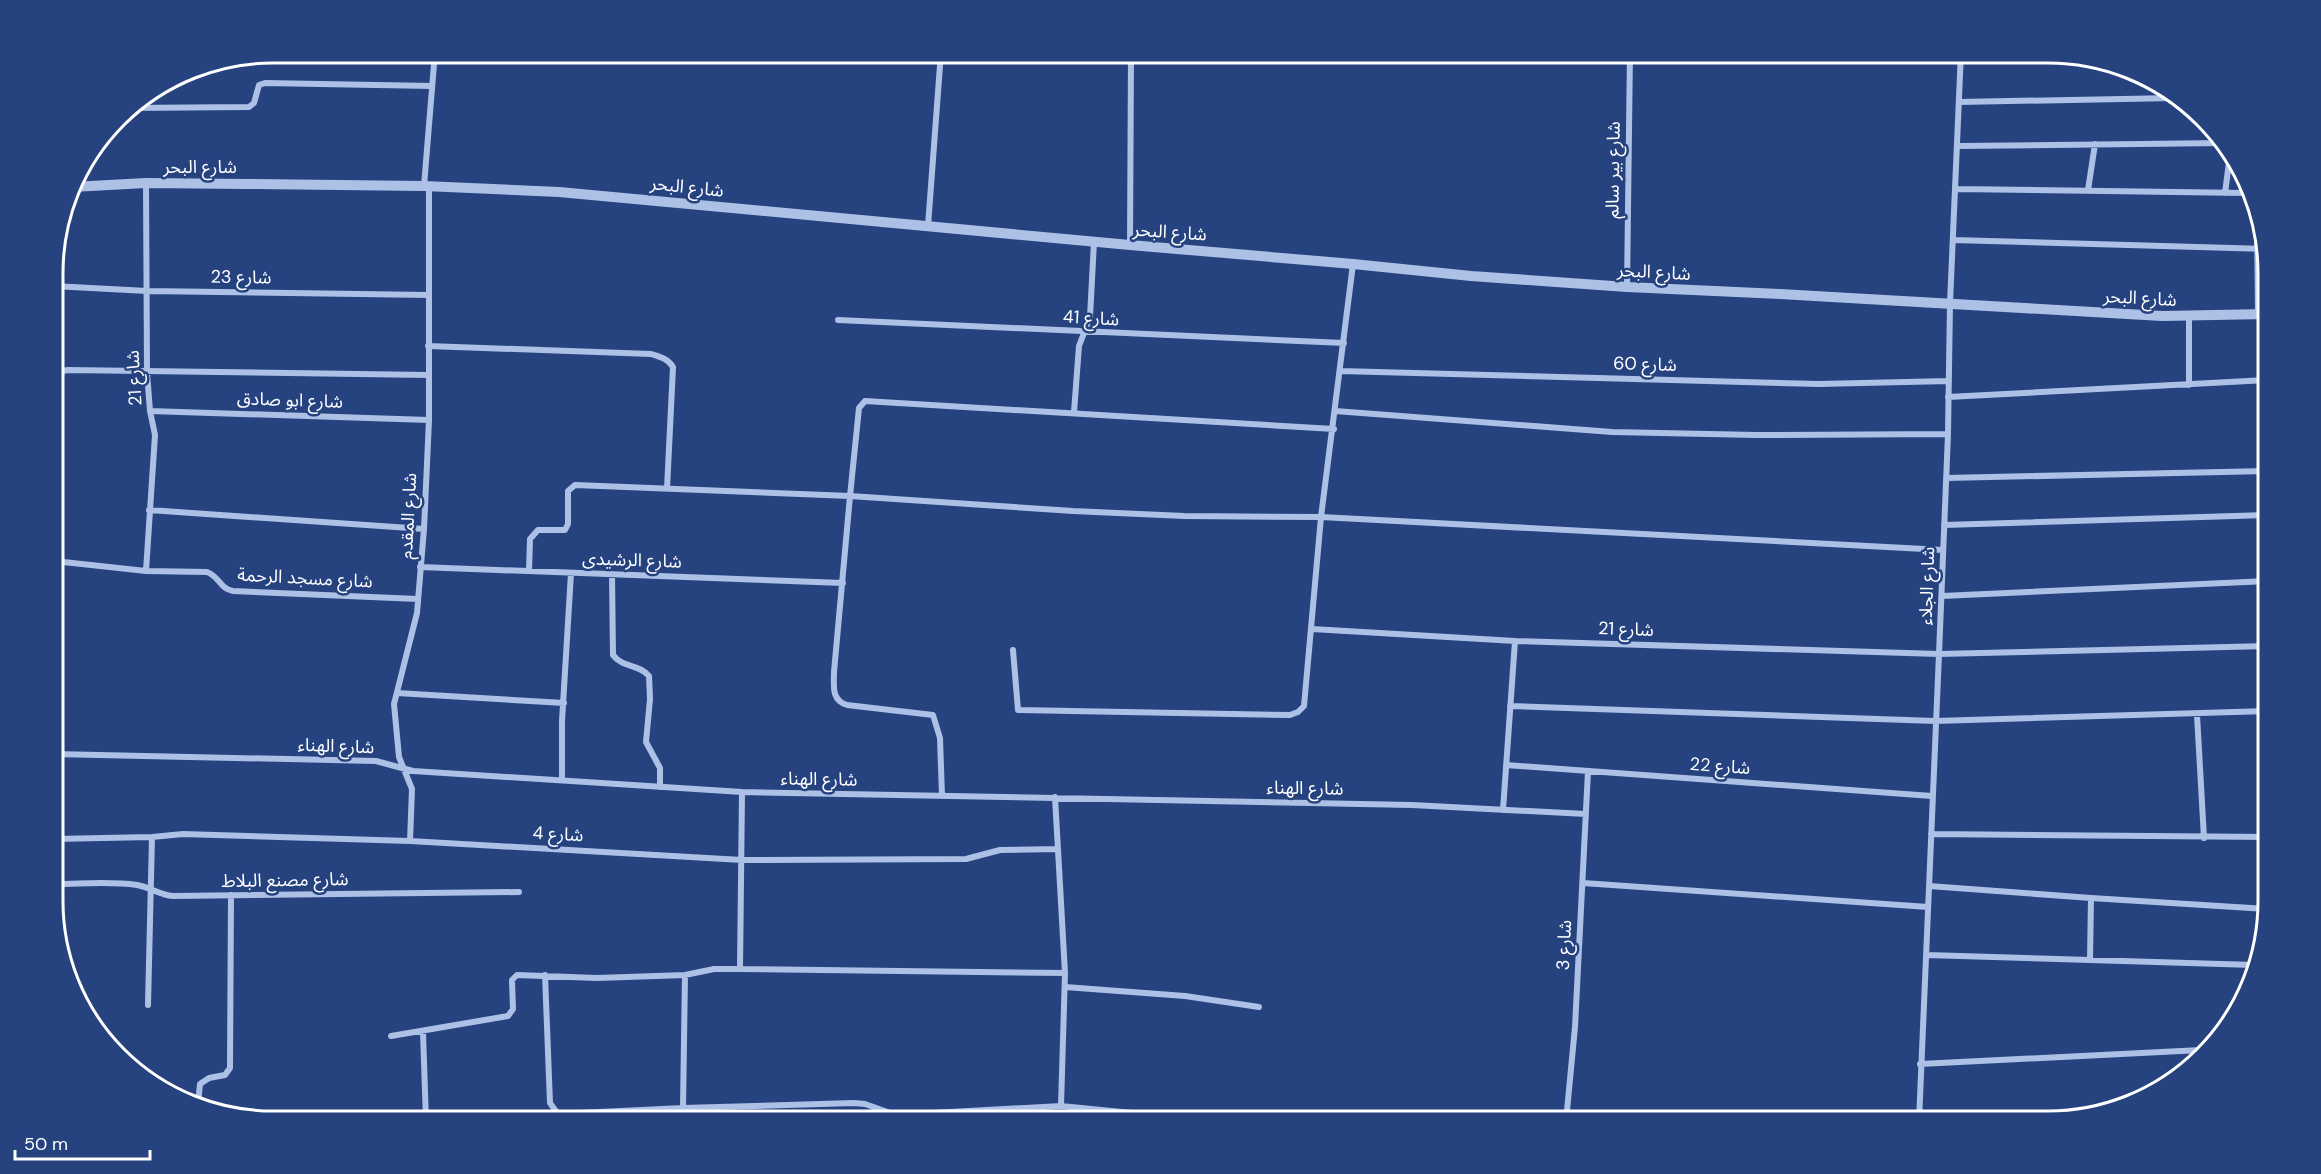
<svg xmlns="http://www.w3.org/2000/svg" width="2321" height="1174" font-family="'DM Sans','Noto Sans Arabic',sans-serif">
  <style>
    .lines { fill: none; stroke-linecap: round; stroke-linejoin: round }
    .minor { stroke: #adc0e6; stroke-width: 6 }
    .tertiary { stroke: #adc0e6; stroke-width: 10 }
    .labels { text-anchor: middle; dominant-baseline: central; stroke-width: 5; stroke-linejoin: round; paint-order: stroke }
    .street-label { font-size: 18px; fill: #fff; stroke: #264380 }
    .rim { fill: none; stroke: #fff; stroke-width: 3 }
  </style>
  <rect width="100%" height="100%" fill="#264380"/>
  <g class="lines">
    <path class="minor" d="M1959 102 2174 98
      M127 108 249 107 254 103 259 85 265 83 432 86
      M1958 146 2225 143
      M146 183 147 372 150 411 155 435 146 571
      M424 186 435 52
      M1956 189 2246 193
      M2088 190 2095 144
      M2225 193 2230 155
      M2257 222 2258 314
      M928 226 941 52
      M1953 240 2267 249
      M1130 245 1131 52
      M53 286 147 291 429 295
      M1627 287 1630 52
      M2189 316V385
      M838 320 1344 343
      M428 346 651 354C661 357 668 359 673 367L667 489
      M1340 371 1819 384 1949 381
      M53 378 62 371 68 370 428 375
      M1948 397 2267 380
      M150 411 429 420
      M1335 411 1612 432 1757 435 1948 434
      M1074 412 1079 346 1090 317 1094 242
      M1334 429 865 401 859 408 850 496 1073 511 1184 516 1321 517 1943 550
      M1946 478 2267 471
      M149 510 424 529
      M1944 525 2267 515
      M54 561 146 571 207 572C219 576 220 589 233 591L418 599
      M420 567 843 583
      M529 571 530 539 538 530H565L568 524V491L575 485 850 496 834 672C834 686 831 700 847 705L933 715 940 738 942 796
      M612 575 613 655C622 668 640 664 649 676L650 699 646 742 660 768V787
      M1942 596 2268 581
      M1312 629 1515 641 1939 654 2268 646
      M1013 650 1018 710 1290 715 1298 712 1304 706 1321 517 1353 264
      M397 693 564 703
      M1510 706 1935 721 2268 711
      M2197 715 2204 838
      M54 744 55 754
      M54 754 376 761 413 771 742 792 1412 805 1586 814
      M1506 765 1932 796
      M562 780V721L571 573
      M1055 797 1065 973
      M1503 810 1515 641
      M1931 834 2268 837
      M54 839 152 837 183 834 410 841 742 860 966 859 1000 850 1058 849
      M410 841 412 789 399 757 394 704 417 613 424 529 429 420V187
      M1583 883 1928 907
      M54 884C81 884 110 881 137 885 150 887 159 895 173 896L519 892
      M1929 886 2091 898 2267 909
      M1927 955 2254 965
      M2090 960 2091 898
      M740 969 742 792
      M545 975 550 1103 558 1114 683 1108 854 1103 865 1104 896 1115 1061 1106 1142 1114 1148 1116 1154 1121
      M1065 987 1185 996 1259 1007
      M148 1005 152 837
      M423 1032 426 1121
      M391 1036 508 1016 513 1009 512 980 517 975 597 978 685 975 714 969H740L1065 973 1061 1106
      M1920 1064 2201 1050
      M198 1104 200 1084 209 1078 225 1075 230 1068 231 895
      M683 1108 685 975
      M654 1121V1110
      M1566 1121 1575 1027 1588 771
      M1919 1121 1939 654 1948 434 1950 303 1961 52"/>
    <path class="tertiary" d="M72 187 146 183 246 184 424 186 559 192 1130 245 1353 264 1471 276 1627 287 1780 294 2162 316 2267 314"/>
  </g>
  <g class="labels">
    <g class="street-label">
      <text x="200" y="167">شارع البحر</text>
      <text transform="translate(1613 170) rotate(-89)">شارع بير سالم</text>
      <text transform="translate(687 187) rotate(6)">شارع البحر</text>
      <text transform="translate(1170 232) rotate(4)">شارع البحر</text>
      <text transform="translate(1654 272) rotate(3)">شارع البحر</text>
      <text transform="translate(241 277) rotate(1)">شارع 23</text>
      <text transform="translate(2140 298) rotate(3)">شارع البحر</text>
      <text transform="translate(1091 318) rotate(3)">شارع 41</text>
      <text transform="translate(1645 364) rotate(2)">شارع 60</text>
      <text transform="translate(134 378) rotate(-93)">شارع 21</text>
      <text transform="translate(290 400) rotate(2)">شارع ابو صادق</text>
      <text transform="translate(408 516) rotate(-87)">شارع المقدم</text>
      <text transform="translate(632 560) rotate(2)">شارع الرشيدى</text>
      <text transform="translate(305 578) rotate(3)">شارع مسجد الرحمة</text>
      <text transform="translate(1927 586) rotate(-88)">شارع الجلاء</text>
      <text transform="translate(1626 629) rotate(2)">شارع 21</text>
      <text transform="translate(336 746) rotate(2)">شارع الهناء</text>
      <text transform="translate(1720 766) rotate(4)">شارع 22</text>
      <text transform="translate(819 779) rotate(1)">شارع الهناء</text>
      <text transform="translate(1305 788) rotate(1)">شارع الهناء</text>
      <text transform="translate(558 834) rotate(3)">شارع 4</text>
      <text transform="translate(285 880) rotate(-1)">شارع مصنع البلاط</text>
      <text transform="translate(1564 945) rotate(-87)">شارع 3</text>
    </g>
  </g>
  <path d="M0 0H2321V1174H0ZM273 63H2048A210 210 0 0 1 2258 273V901A210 210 0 0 1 2048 1111H273A210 210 0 0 1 63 901V273A210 210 0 0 1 273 63Z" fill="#264380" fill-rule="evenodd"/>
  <path class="rim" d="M273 63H2048A210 210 0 0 1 2258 273V901A210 210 0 0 1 2048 1111H273A210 210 0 0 1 63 901V273A210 210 0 0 1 273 63Z"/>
  <path d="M15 1150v9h135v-9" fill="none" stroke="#ffffff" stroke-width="3"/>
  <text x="24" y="1150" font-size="18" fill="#ffffff" stroke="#264380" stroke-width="4.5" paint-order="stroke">50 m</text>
</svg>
